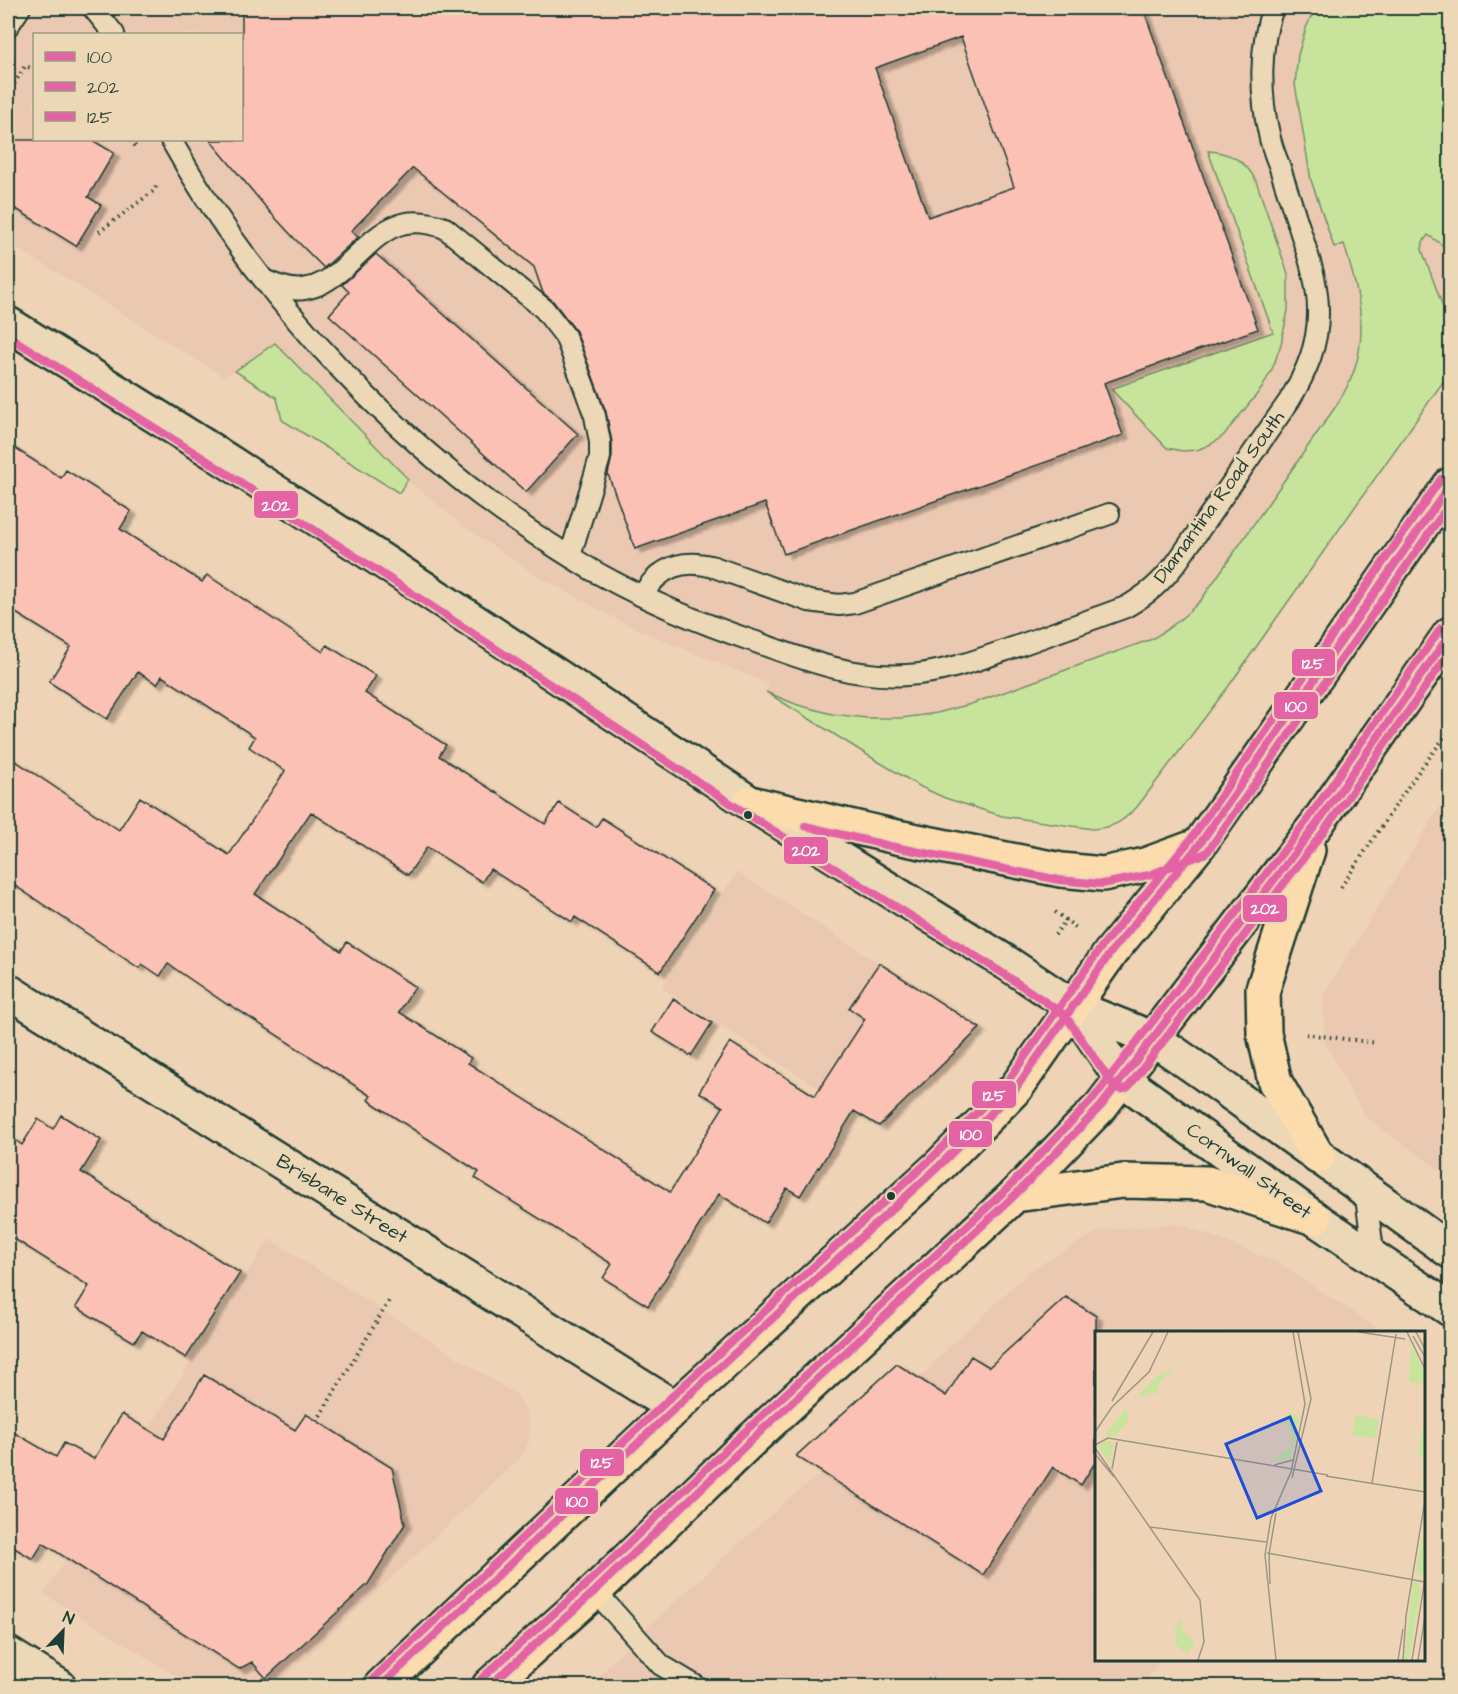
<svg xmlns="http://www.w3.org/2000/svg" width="1458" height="1694" font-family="'Architects Daughter',sans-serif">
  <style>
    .built { fill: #ebc8b1; fill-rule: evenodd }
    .green { fill: #c8e49c; stroke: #749068; stroke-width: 1.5 }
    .building { fill: #fcc1b5; stroke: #1f3d34; stroke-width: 1.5; fill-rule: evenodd; filter: url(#shadow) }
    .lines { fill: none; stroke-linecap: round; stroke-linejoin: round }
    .lane-casing { stroke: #1f3d34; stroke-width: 24 }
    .street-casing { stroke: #1f3d34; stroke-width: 38 }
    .secondary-casing { stroke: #1f3d34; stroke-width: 38 }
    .highway-casing { stroke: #1f3d34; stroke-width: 38 }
    .path { stroke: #1f3d34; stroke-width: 4; stroke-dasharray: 1.5 4.5; stroke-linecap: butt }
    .lane { stroke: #ecd8b6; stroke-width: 20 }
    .street { stroke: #ecd8b6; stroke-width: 33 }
    .secondary { stroke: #ecd8b6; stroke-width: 33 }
    .highway { stroke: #fcdcac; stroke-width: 33 }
    .bus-1-casing { stroke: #ecd8b6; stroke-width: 12 }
    .bus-2-casing { stroke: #ecd8b6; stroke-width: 12 }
    .bus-3-casing { stroke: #ecd8b6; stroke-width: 12 }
    .bus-1 { stroke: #e463a4; stroke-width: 8 }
    .bus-2 { stroke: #e463a4; stroke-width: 8 }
    .bus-3 { stroke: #e463a4; stroke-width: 8 }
    .bus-dot { fill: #1f3d34; stroke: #ecd8b6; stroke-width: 2 }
    .labels { text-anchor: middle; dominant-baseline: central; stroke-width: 5; stroke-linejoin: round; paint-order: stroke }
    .street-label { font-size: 20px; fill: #1f3d34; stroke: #ecd8b6 }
    .inset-road { fill: none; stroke: #9c9782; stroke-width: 1.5 }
    .view { fill: #1d4ed8; fill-opacity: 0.15; stroke: #1d4ed8; stroke-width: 3 }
    .inset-edge { fill: none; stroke: #1f3d34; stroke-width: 3 }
    .line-badge { stroke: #ecd8b6; stroke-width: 2 }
    .badge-label { font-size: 16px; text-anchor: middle; font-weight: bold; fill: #fff }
  </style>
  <defs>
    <filter id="shadow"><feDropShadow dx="6" dy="4" stdDeviation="1.5" flood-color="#0004"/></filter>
  </defs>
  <rect width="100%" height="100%" fill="#efd3b6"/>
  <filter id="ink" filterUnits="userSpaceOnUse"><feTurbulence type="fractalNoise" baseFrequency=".0167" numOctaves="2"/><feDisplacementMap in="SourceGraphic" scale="12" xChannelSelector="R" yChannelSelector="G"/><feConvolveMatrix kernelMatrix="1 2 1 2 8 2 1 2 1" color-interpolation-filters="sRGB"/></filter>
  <g filter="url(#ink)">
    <path class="built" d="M8 8H1450V372L1228 687 1137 807 1124 820 1108 828 1093 829 1001 816 946 798 921 787 874 759 766 692 769 684 679 647 624 623 541 578 467 529 408 480 399 493 282 420 277 398 235 371 224 377 8 242ZM34 34H242V140H34Z
      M1450 791V1177L1365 1117 1325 1042 1323 995Z
      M737 872 980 1028 879 1126 662 988Z
      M1181 1224 1278 1263 1383 1332H1096V1660H1160L1143 1686H590L631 1642 787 1500 822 1473 920 1379 952 1344 1033 1269 1100 1230Z
      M269 1239 517 1395 526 1410 530 1424 529 1442 520 1458 275 1686H193L44 1594Z"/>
    <path class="green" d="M1315 8H1450V250L1428 235 1423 242 1422 250 1443 307 1450 312V372L1228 687 1137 807C1122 822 1115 827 1093 829L1002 816 945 798 921 787 874 759 766 692 798 705 832 714 866 718H902L937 713 971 704 1152 639C1171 628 1186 616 1201 600L1336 406C1341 398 1346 390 1350 381 1371 334 1358 291 1344 244L1334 247 1311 180 1295 84 1298 55 1306 28Z
      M1208 151C1230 152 1246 161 1256 181L1288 274V310L1281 344 1273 367 1262 388 1223 436 1211 444 1197 450 1183 451 1167 448 1111 389 1273 332Z
      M275 343 408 479 399 493 282 420 277 398 235 371Z"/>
    <path class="building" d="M242 8H1143L1258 329 1104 383 1123 435 784 554 765 503 635 549 608 474 612 457V442L606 412 576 331 553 301 543 293 534 267 413 168 351 231 358 237 324 268 294 238 269 211 210 140H242ZM961 37 1014 187 928 217 875 68Z
      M8 140H92L114 153 88 197 101 205 76 246 8 204Z
      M376 254 578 434 526 492 329 315 349 292 342 285Z
      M8 444 61 478 66 470 131 511 120 529 202 582 207 575 323 652 327 645 376 676 365 693 446 745 439 756 545 824 559 803 596 827 602 818 714 890 660 972 575 917 572 922 490 869 482 882 427 847 408 875 311 812 255 894 341 951 347 942 415 987 399 1012 471 1058 468 1063 670 1192 723 1107 699 1092 730 1042 815 1096 865 1019 849 1008 879 963 980 1028 879 1126 854 1111 819 1168 818 1167 800 1196 787 1188 765 1223 719 1194 648 1306 603 1278 612 1264 475 1178 479 1172 368 1100 371 1096 229 1004 228 1005 168 964 160 976 142 964 139 968 8 881V756L119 830 140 797 229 855 285 771 249 747 255 737 162 676 157 684 138 672 107 719 49 682 71 647 8 608Z
      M673 999 712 1023 691 1056 652 1032Z
      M61 1115 101 1140 81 1172 240 1273 186 1358 142 1331 134 1342 76 1307 89 1286 8 1235V1135L22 1145 38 1119 53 1129Z
      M1066 1297 1096 1316V1461L1081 1485 1053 1467 983 1575 796 1456 897 1364 946 1396 971 1356 989 1367Z
      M204 1375 295 1430 306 1414 392 1468 405 1524 368 1584 266 1678 252 1662 239 1669 43 1543 33 1559 8 1544V1429L56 1457 64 1443 94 1459 122 1414 164 1439Z"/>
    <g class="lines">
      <defs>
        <path id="lane" d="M93 8 114 34
          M8 26 20 8
          M171 140C261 302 407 457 566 554 578 561 589 569 601 575 650 602 700 623 753 641 802 659 853 679 907 675 944 673 980 659 1015 647 1052 634 1089 620 1126 607 1148 594 1161 583 1177 562L1289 401C1306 373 1319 344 1318 310 1318 282 1308 256 1300 230 1293 208 1286 187 1279 165 1275 155 1271 145 1269 134 1260 96 1259 45 1273 8
          M264 280C277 286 290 291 304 289 319 287 330 279 341 270 376 239 394 209 445 228L544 309 565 336 571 351 595 416 600 442V457L596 471 570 556
          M642 596C659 567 682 558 714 567L809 601 839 605 855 603 1109 514
          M1365 1190 1374 1258
          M595 1591 661 1665 696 1686"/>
        <path id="street" d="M8 991 675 1408
          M8 1654 59 1686"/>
        <path id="secondary" d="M8 324 209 449 372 554 750 803 1007 963 1073 1007 1154 1039 1203 1073 1450 1251
          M1073 1007 1122 1079 1314 1218 1450 1309"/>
        <path id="highway" d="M750 803 892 836 1061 870 1103 874 1145 865 1197 846
          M1308 850 1263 989 1264 1033 1275 1082 1318 1157
          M1015 1195 1123 1181 1207 1183 1314 1218
          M381 1686 675 1408 938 1167 1016 1088 1111 952 1199 845 1450 485
          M489 1686 595 1591 746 1445 1015 1195 1101 1106 1316 825 1450 634"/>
      </defs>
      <use href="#lane" class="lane-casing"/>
      <use href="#street" class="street-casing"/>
      <use href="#secondary" class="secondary-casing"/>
      <use href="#highway" class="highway-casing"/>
      <path class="path" d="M8 94 25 66 34 69
        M131 140 137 149
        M99 232 155 190 157 183
        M1341 887 1416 775 1450 730
        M1055 912 1078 929
        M1055 935 1066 920
        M1306 1034 1377 1043
        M317 1421 389 1301"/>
      <use href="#lane" class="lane"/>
      <use href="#street" class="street"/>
      <use href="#secondary" class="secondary"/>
      <use href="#highway" class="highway"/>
      <defs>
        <path id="bus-1" d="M381 1686 675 1408 938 1167 1016 1088 1111 952 1199 845 1450 485
          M489 1686 595 1591 746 1445 1015 1195 1101 1106 1316 825 1450 634"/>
        <path id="bus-2" d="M8 336 203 458 366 563 744 812 1001 972 1065 1015 1113 1085C1118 1091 1125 1091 1130 1085L1324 831 1450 652
          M805 826 890 846 1059 880 1102 884 1149 875 1204 854 1208 851 1450 503"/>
        <path id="bus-3" d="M374 1678 668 1400 931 1159 1008 1081 1102 946 1191 839 1441 479
          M482 1678 588 1583 739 1437 1008 1188 1093 1099 1308 819 1441 628"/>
      </defs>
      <use href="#bus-1" class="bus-1-casing"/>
      <use href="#bus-2" class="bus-2-casing"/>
      <use href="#bus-3" class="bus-3-casing"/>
      <use href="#bus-1" class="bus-1"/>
      <use href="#bus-2" class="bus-2"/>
      <use href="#bus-3" class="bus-3"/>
    </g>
  </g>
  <g class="bus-dot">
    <circle cx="748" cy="815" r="5"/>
    <circle cx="891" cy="1196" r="5"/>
  </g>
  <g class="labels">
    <g class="street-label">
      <text transform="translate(1219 497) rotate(-54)">Diamantina Road South</text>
      <text transform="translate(1249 1171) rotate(36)">Cornwall Street</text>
      <text transform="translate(342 1199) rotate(32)">Brisbane Street</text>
    </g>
  </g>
  <g transform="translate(1095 1331)">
    <rect width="330" height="330" fill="#efd3b6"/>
    <path d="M316 13 330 43V53L314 51ZM80 38 64 52 63 62 42 66 61 46ZM32 76 33 91 20 105 10 104ZM194 81 205 87 202 98 198 97 202 100 195 128 177 129 195 117 197 103 189 88ZM261 84 284 88 281 107 257 104ZM330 84V153L326 155 322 156 321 155 322 150V154H327L329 142 328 126 323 125ZM10 110 19 112 15 132 3 116ZM330 191V235L328 247 321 241ZM318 250 327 252 323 254 326 258 314 329H309ZM87 287 88 301 98 307V315L92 323 79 312 83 306 78 301Z" fill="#c8e49c"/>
    <path class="inset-road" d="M264 1 310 8M312 1 330 38M321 1 330 18M318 5 330 26M17 70 58 1M0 101 17 76 54 41 73 1M0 114 13 107 233 144M0 117 105 269 109 311 103 329M0 123 19 146M179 134 198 129M17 138 22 111M231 145 330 161M197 147 216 68 203 1M277 152 301 3M55 196 171 211M172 222 330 251M175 253 174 223 181 182M311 285 330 169M181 329 170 224 176 187 196 141 210 73 198 1M303 329 308 298M308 329 311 285M317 329 330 248M323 329 330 286"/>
    <path class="view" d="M195 86 226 160 162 187 131 113Z"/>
    <rect width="330" height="330" class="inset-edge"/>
  </g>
  <g class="line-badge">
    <rect x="253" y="490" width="46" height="29" rx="6" fill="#e463a4"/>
    <rect x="1291" y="648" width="45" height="29" rx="6" fill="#e463a4"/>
    <rect x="1273" y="691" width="46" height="29" rx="6" fill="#e463a4"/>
    <rect x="783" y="836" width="46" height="29" rx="6" fill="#e463a4"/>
    <rect x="1242" y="894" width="46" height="29" rx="6" fill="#e463a4"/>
    <rect x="971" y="1080" width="46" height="29" rx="6" fill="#e463a4"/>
    <rect x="948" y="1120" width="45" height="28" rx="6" fill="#e463a4"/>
    <rect x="579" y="1448" width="46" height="29" rx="6" fill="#e463a4"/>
    <rect x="554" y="1487" width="45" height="28" rx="6" fill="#e463a4"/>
  </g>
  <g class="badge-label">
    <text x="276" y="511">202</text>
    <text x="1313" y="669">125</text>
    <text x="1296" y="712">100</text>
    <text x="806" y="856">202</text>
    <text x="1265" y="914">202</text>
    <text x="994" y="1101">125</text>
    <text x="971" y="1140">100</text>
    <text x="602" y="1468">125</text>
    <text x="577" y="1507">100</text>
  </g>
  <rect width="1458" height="1694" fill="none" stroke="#ecd8b6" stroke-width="30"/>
  <rect x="15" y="15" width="1428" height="1664" fill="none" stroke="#1f3d34" stroke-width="2" filter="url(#ink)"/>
  <rect x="33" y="33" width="210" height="108" fill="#ecd8b6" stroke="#9a9a82" stroke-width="1.5"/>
  <rect x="45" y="52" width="30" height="9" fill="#e463a4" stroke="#9a9a82" stroke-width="1.5"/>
  <text x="87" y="63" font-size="18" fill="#1f3d34">100</text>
  <rect x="45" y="82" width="30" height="9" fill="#e463a4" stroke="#9a9a82" stroke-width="1.5"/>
  <text x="87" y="93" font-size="18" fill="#1f3d34">202</text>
  <rect x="45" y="112" width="30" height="9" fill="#e463a4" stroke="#9a9a82" stroke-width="1.5"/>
  <text x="87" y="123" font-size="18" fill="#1f3d34">125</text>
  <g transform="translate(63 1631) rotate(23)" stroke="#ecd8b6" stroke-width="4.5" paint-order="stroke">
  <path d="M0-4.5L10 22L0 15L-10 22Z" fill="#1f3d34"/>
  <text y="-9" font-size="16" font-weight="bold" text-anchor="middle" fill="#1f3d34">N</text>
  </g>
</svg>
